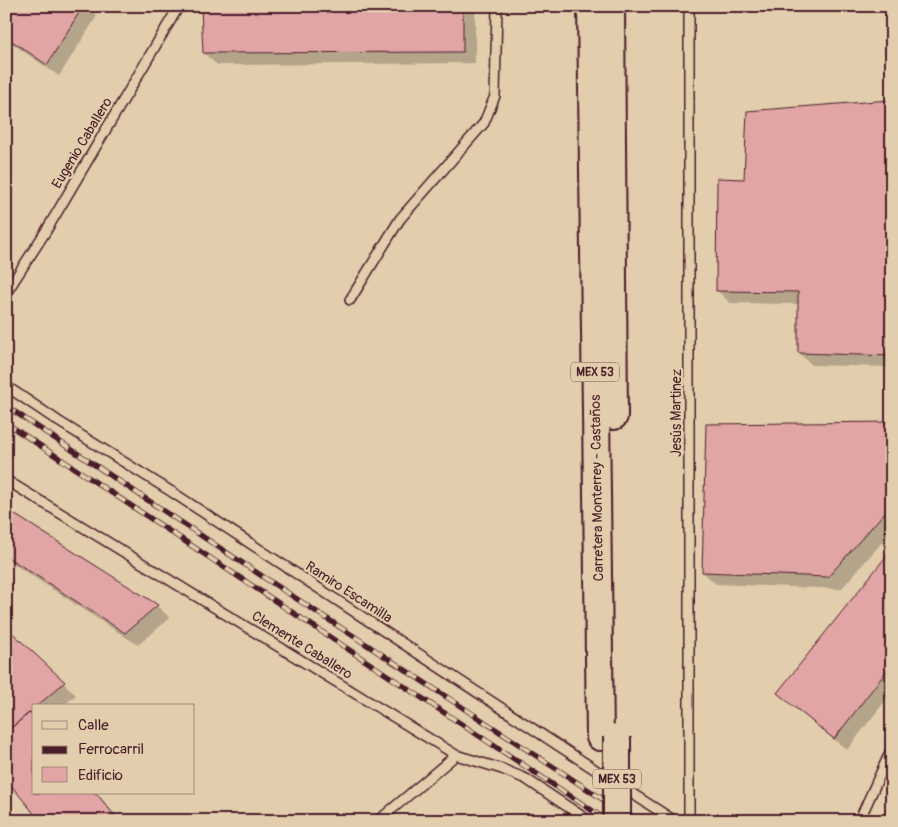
<svg xmlns="http://www.w3.org/2000/svg" width="898" height="827" font-family="Pangolin,sans-serif">
  <style>
    .shadow { fill: #0003 }
    .building { fill: #e0a5a4; stroke: #4a1f2b }
    .lines { fill: none; stroke-linecap: round; stroke-linejoin: round }
    .lane-casing { stroke: #4a1f2b; stroke-width: 12 }
    .primary-casing { stroke: #4a1f2b; stroke-width: 30 }
    .lane { stroke: #e2cdac; stroke-width: 9 }
    .primary { stroke: #e2cdac; stroke-width: 26 }
    .rail-casing { stroke: #4a1f2b; stroke-width: 5.5 }
    .rail { stroke: #e2cdac; stroke-width: 4; stroke-dasharray: 11; stroke-linecap: butt }
    .primary-bridge-casing { stroke: #4a1f2b; stroke-width: 30; stroke-linecap: butt }
    .primary-bridge { stroke: #e2cdac; stroke-width: 26 }
    .labels { text-anchor: middle; dominant-baseline: central; stroke-width: 4.5; stroke-linejoin: round; paint-order: stroke }
    .shield { fill: #e2cdac; stroke: #785352; stroke-width: 1 }
    .shield-label { font-size: 12px; font-weight: bold; fill: #4a1f2b }
    .street-label { font-size: 14px; fill: #4a1f2b; stroke: #e2cdac }
  </style>
  <rect width="100%" height="100%" fill="#e2cdac"/>
  <filter id="ink" filterUnits="userSpaceOnUse"><feTurbulence type="fractalNoise" baseFrequency=".02" numOctaves="2"/><feDisplacementMap in="SourceGraphic" scale="10" xChannelSelector="R" yChannelSelector="G"/><feConvolveMatrix kernelMatrix="1 2 1 2 8 2 1 2 1" color-interpolation-filters="sRGB"/></filter>
  <g filter="url(#ink)">
    <path class="shadow" d="M6 6H87L97 16 59 76 6 39Z
      M270 6H475V63L217 65 204 53Z
      M890 101 892 103V367L812 365 799 353V304L730 303 718 291 745 181Z
      M892 423V531L841 589 716 584 703 572Z
      M6 511 157 606 170 618 138 645 6 559Z
      M892 551V692L847 750 791 705 779 693Z
      M6 629 76 695 63 706H34V793H97L120 821H42L6 777Z"/>
    <path class="building" d="M6 6H83L47 65 6 37Z
      M229 6H463V52L203 53 201 7Z
      M890 100 892 120V356L798 353V292L716 291 717 178 744 179 747 111Z
      M892 422V504L828 577 702 572 706 424Z
      M6 509 158 605 125 633 6 556Z
      M892 549V664L834 739 777 693Z
      M6 627 65 682 37 706H34V709L6 732Z
      M30 712 34 717V793H96L119 821H40L6 779V732Z"/>
    <g class="lines">
      <defs>
        <path id="lane" d="M6 293 46 231 179 6
          M350 300 400 219 484 123 495 96 497 6
          M6 386 58 421 172 492 614 782 675 821
          M6 480 456 755 502 769 526 779 589 821
          M378 821 456 755
          M689 821V6
          M859 821 892 748"/>
        <path id="primary" d="M591 6 600 737
          M611 6 614 416"/>
      </defs>
      <use href="#lane" class="lane-casing"/>
      <use href="#primary" class="primary-casing"/>
      <use href="#lane" class="lane"/>
      <use href="#primary" class="primary"/>
      <defs>
        <path id="rail" d="M6 406 268 580 636 821
          M6 423 608 821"/>
      </defs>
      <use href="#rail" class="rail-casing"/>
      <use href="#rail" class="rail"/>
      <defs>
        <path id="primary-bridge" d="M617 737V821"/>
      </defs>
      <use href="#primary-bridge" class="primary-bridge-casing"/>
      <use href="#primary-bridge" class="primary-bridge"/>
    </g>
  </g>
  <g class="labels">
    <g class="shield">
      <rect x="571" y="362.5" width="48" height="19" rx="4"/>
      <rect x="593" y="769.5" width="48" height="19" rx="4"/>
    </g>
    <g class="shield-label">
      <text x="595" y="372">MEX 53</text>
      <text x="617" y="779">MEX 53</text>
    </g>
    <g class="street-label">
      <text transform="translate(82 143) rotate(-59)">Eugenio Caballero</text>
      <text transform="translate(676 413) rotate(-90)">Jesús Martinez</text>
      <text transform="translate(597 488) rotate(-91)">Carretera Monterrey - Castaños</text>
      <text transform="translate(349 592) rotate(33)">Ramiro Escamilla</text>
      <text transform="translate(302 645) rotate(32)">Clemente Caballero</text>
    </g>
  </g>
  <rect width="898" height="827" fill="none" stroke="#e2cdac" stroke-width="25"/>
  <rect x="12" y="12" width="873" height="802" fill="none" stroke="#4a1f2b" stroke-width="2" filter="url(#ink)"/>
  <rect x="32" y="704" width="162" height="90" fill="#e2cdac" stroke="#a58778"/>
  <rect x="42" y="721" width="25" height="8" fill="#e2cdac" stroke="#a58778"/>
  <text x="78" y="730" font-size="15" fill="#4a1f2b">Calle</text>
  <rect x="42" y="746" width="25" height="8" fill="#4a1f2b" stroke="#a58778"/>
  <text x="78" y="754" font-size="15" fill="#4a1f2b">Ferrocarril</text>
  <rect x="42" y="767" width="25" height="15" fill="#e0a5a4" stroke="#a58778"/>
  <text x="78" y="780" font-size="15" fill="#4a1f2b">Edificio</text>
</svg>
